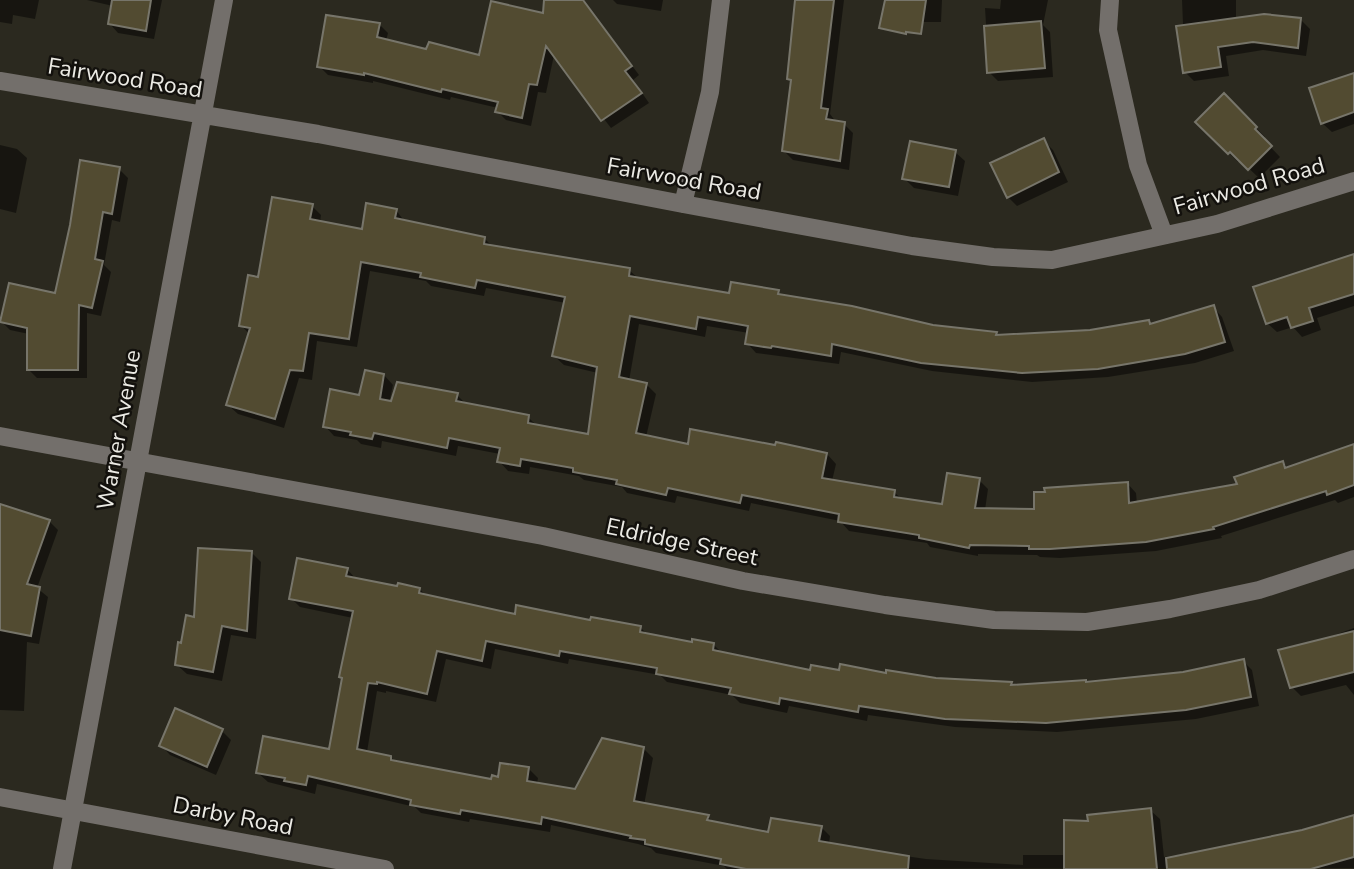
<svg xmlns="http://www.w3.org/2000/svg" width="1354" height="869" font-family="'Nunito Sans',sans-serif">
  <style>
    .shadow { fill: #0007 }
    .building { fill: #524b31; stroke: #77756a; stroke-width: 2 }
    .lines { fill: none; stroke-linecap: round; stroke-linejoin: round }
    .minor { stroke: #736f6b; stroke-width: 18 }
    .labels { text-anchor: middle; dominant-baseline: central; stroke-width: 5; stroke-linejoin: round; paint-order: stroke }
    .street-label { font-size: 23px; fill: #ebeae4; stroke: #13110d }
  </style>
  <rect width="100%" height="100%" fill="#2b291f"/>
  <path class="shadow" d="M0 0H39L35 19 13 15 12 24 0 22Z
    M87 0H162L154 39 118 33 110 24 113 6Z
    M569 0H583L639 75 633 80 649 103 611 128 554 55 546 93 538 92 531 126 506 120 497 111 498 108 451 97 450 100 373 81V83L328 75 319 66 379 24 388 33 386 41 428 51 480 57 554 17Z
    M613 0H663L661 11 617 4Z
    M795 0H844L830 114 836 122 844 124 853 133 849 170 793 160 783 150 792 82 789 78 796 5Z
    M917 0H942L941 22H920Z
    M1001 0H1048L1043 25 1050 32 1053 77 998 81 989 72 985 8 1000 9Z
    M1182 0H1236V20H1301L1310 29 1306 56 1263 50 1226 56 1229 76 1194 81 1185 72Z
    M1354 75V124L1332 132 1322 123Z
    M1224 95 1265 137 1263 139 1280 157 1259 178 1240 160 1238 162 1198 122Z
    M1043 140 1053 150 1068 182 1017 206 1008 197Z
    M0 145 17 149 27 158 16 213 0 209Z
    M955 152 965 161 958 196 914 188 904 178Z
    M119 169 128 178 120 222 112 220 104 265 111 272 101 316 87 313V378H37L28 369 29 334 10 330 1 321 56 295Z
    M312 206 321 215 320 222 363 231 396 210 405 222 485 239 494 248 629 270 639 279 730 296 778 292 782 296 933 326 996 333 999 336 1091 332 1149 322 1152 325 1213 307 1222 317 1234 351 1195 363 1108 377 1032 382 932 371 841 352 839 364 756 353 747 343 749 333 707 326 705 337 639 324 629 381 647 385 656 394 646 437 689 446 827 454 836 464 832 481 894 492 903 500 944 506 979 480 988 489 985 510 1035 511 1127 483 1136 493 1137 504 1239 485 1283 463 1288 468 1354 445V497L1338 503 1335 500 1221 536 1222 538 1156 551 1060 558 1040 557 1037 555 978 554V556L930 547 927 543 849 531 840 521 751 503 749 511 677 496 675 503 627 493 622 487 584 480 579 476 530 467 529 474 508 471 499 461 500 454 458 446 456 456 382 441 381 448 361 444 357 440 334 436 325 426 384 375 393 385 388 408 457 395 467 405 528 417 538 427 589 436 598 373 564 365 554 356 566 303 486 288 484 296 431 286 426 281 370 271 357 347 317 341 312 380 299 378 284 428 238 414 228 405 250 335 241 325 259 279Z
    M1354 255V306L1317 318 1321 330 1302 337 1293 327 1277 332 1267 323Z
    M0 511 49 521 58 530 37 588 48 597 39 644 27 642 24 711 0 710Z
    M251 552 261 562 256 639 231 635 222 681 187 674 177 665 182 645 196 619Z
    M347 569 356 579 399 588 420 589 426 596 516 616 641 628 648 635 693 644H713L723 654 811 672 1011 684 1014 687 1087 684 1184 674 1243 661 1252 670 1259 706 1196 719 1057 732 955 727 868 715 867 721 789 706 787 713 740 703 732 695 667 682 660 675 569 659 568 664 495 649 491 669 446 659 436 702 386 691V693L377 691 367 752 391 757 396 763 493 781 529 769 538 778 537 784 576 790 644 749 653 758 644 805 708 817 715 824 770 834 821 827 830 836 829 844 857 849 926 859 1023 865V855H1066L1090 822 1150 810 1160 819 1164 857 1219 849 1302 831 1354 817V868L727 869 724 866 656 853 651 848 638 844 551 825 550 832 470 819 469 822 421 813 415 807 317 784 315 794 268 782 258 773 331 751 353 618 300 607 291 598Z
    M1354 628V695L1346 685 1301 696 1292 687 1333 638 1332 636Z
    M222 731 231 740 216 775 170 755 161 745Z"/>
  <path class="building" d="M112 0H151L146 31 108 24Z
    M544 0H583L632 66 625 71 642 93 601 121 546 46 537 85 529 84 522 118 495 112 498 102 442 89 441 92 364 73V75L317 67 326 15 380 23 377 37 426 49 429 42 479 55 491 1 543 13Z
    M795 0H834L821 108 828 109 826 119 845 122 840 161 782 151 791 80 787 79Z
    M885 0H926L921 34 906 32V34L879 28Z
    M1264 14 1301 18 1298 48 1253 42 1218 47 1221 67 1183 73 1176 26Z
    M1041 21 1045 68 987 73 984 26Z
    M1354 73V112L1321 124 1309 88Z
    M1224 93 1257 127 1255 129 1272 146 1248 170 1230 152 1228 154 1195 122Z
    M1044 138 1059 172 1007 198 990 163Z
    M910 141 956 150 949 187 902 179Z
    M80 160 120 167 112 214 103 212 95 259 103 261 92 308 79 305 78 370H27V328L0 322 9 283 55 293 70 225Z
    M272 197 313 204 310 219 362 229 366 203 397 209 395 218 485 237 484 244 630 268 629 276 729 293 731 282 779 290 778 294 852 306 933 325 997 332 996 335 1090 330 1149 320 1150 324 1214 305 1225 342 1185 354 1098 369 1022 373 921 363 832 344 831 356 772 346 771 348 745 344 748 326 698 317 696 329 630 316 619 377 647 383 636 433 688 444 690 429 775 445 776 442 827 453 822 478 895 490 894 497 942 504 947 473 980 478 975 508 1034 509V492H1045L1044 488 1128 482 1129 503 1237 484 1234 477 1283 461 1285 468 1354 444V485L1327 495 1326 491 1213 527 1214 529 1146 542 1050 549H1029V546L970 545 969 548 919 538V535L838 522 839 514 742 495 740 503 668 488 666 495 616 484 617 480 573 472V468L521 459 520 466 497 462 500 448 449 438 447 448 374 433 372 439 350 435 351 432 323 427 330 389 359 395 365 370 384 374 380 399 391 401 397 382 458 393 456 401 529 415 528 423 588 434 597 367 552 356 565 297 477 280 475 288 420 277 421 273 361 262 349 339 309 333 303 371 290 370 275 419 226 405 250 328 239 326 248 275 258 277Z
    M1354 254V294L1309 308 1313 321 1291 328 1287 317 1266 324 1253 287Z
    M0 504 50 520 27 584 40 587 31 636 0 630Z
    M198 548 252 551 247 631 222 626 213 672 175 665 178 642 181 643 186 615 194 617Z
    M297 558 348 568 346 576 397 586 398 583 420 588 419 593 515 614 516 605 590 620 591 617 641 626 640 632 692 642V639L714 643 713 650 810 670 811 665 839 670 840 664 886 673V670L936 678 1012 682 1011 685 1086 680V682L1183 672 1244 659 1251 697 1186 710 1046 723 945 719 859 706 858 712 780 698 779 704 729 694 731 688 656 674 657 668 560 651 559 656 486 641 482 661 437 651 427 694 377 682V684L368 683 357 749 391 756V760L491 779 492 775 498 777 500 763 529 767 527 781 575 789 602 738 644 747 634 801 709 815 707 820 768 832 771 818 822 826 819 841 909 856 908 869H746L720 864 721 859 645 844V840L630 838 631 836 542 817 541 824 461 810 460 814 410 805 411 800 308 776 306 785 284 781 285 778 256 773 263 736 329 749 342 678 339 677 353 611 289 599Z
    M1354 631V672L1290 688 1278 650Z
    M175 708 223 729 207 767 159 746Z
    M1151 808 1157 869H1064V820L1088 821 1087 815Z
    M1354 815V857L1311 869H1167L1166 858 1302 830Z"/>
  <g class="lines">
    <path class="minor" d="M1110 0 1108 30 1138 165 1164 235
      M0 81 318 134 683 204 912 246 993 257 1052 260 1217 224 1354 181
      M683 204 710 92 721 0
      M0 436 543 536 743 581 885 605 994 620 1087 622 1170 609 1259 590 1354 559
      M0 797 385 869
      M62 869 224 0"/>
  </g>
  <g class="labels">
    <g class="street-label">
      <text transform="translate(125 78) rotate(9)">Fairwood Road</text>
      <text transform="translate(684 179) rotate(10)">Fairwood Road</text>
      <text transform="translate(1249 186) rotate(-16)">Fairwood Road</text>
      <text transform="translate(119 430) rotate(-80)">Warner Avenue</text>
      <text transform="translate(682 542) rotate(12)">Eldridge Street</text>
      <text transform="translate(233 816) rotate(11)">Darby Road</text>
    </g>
  </g>
</svg>
